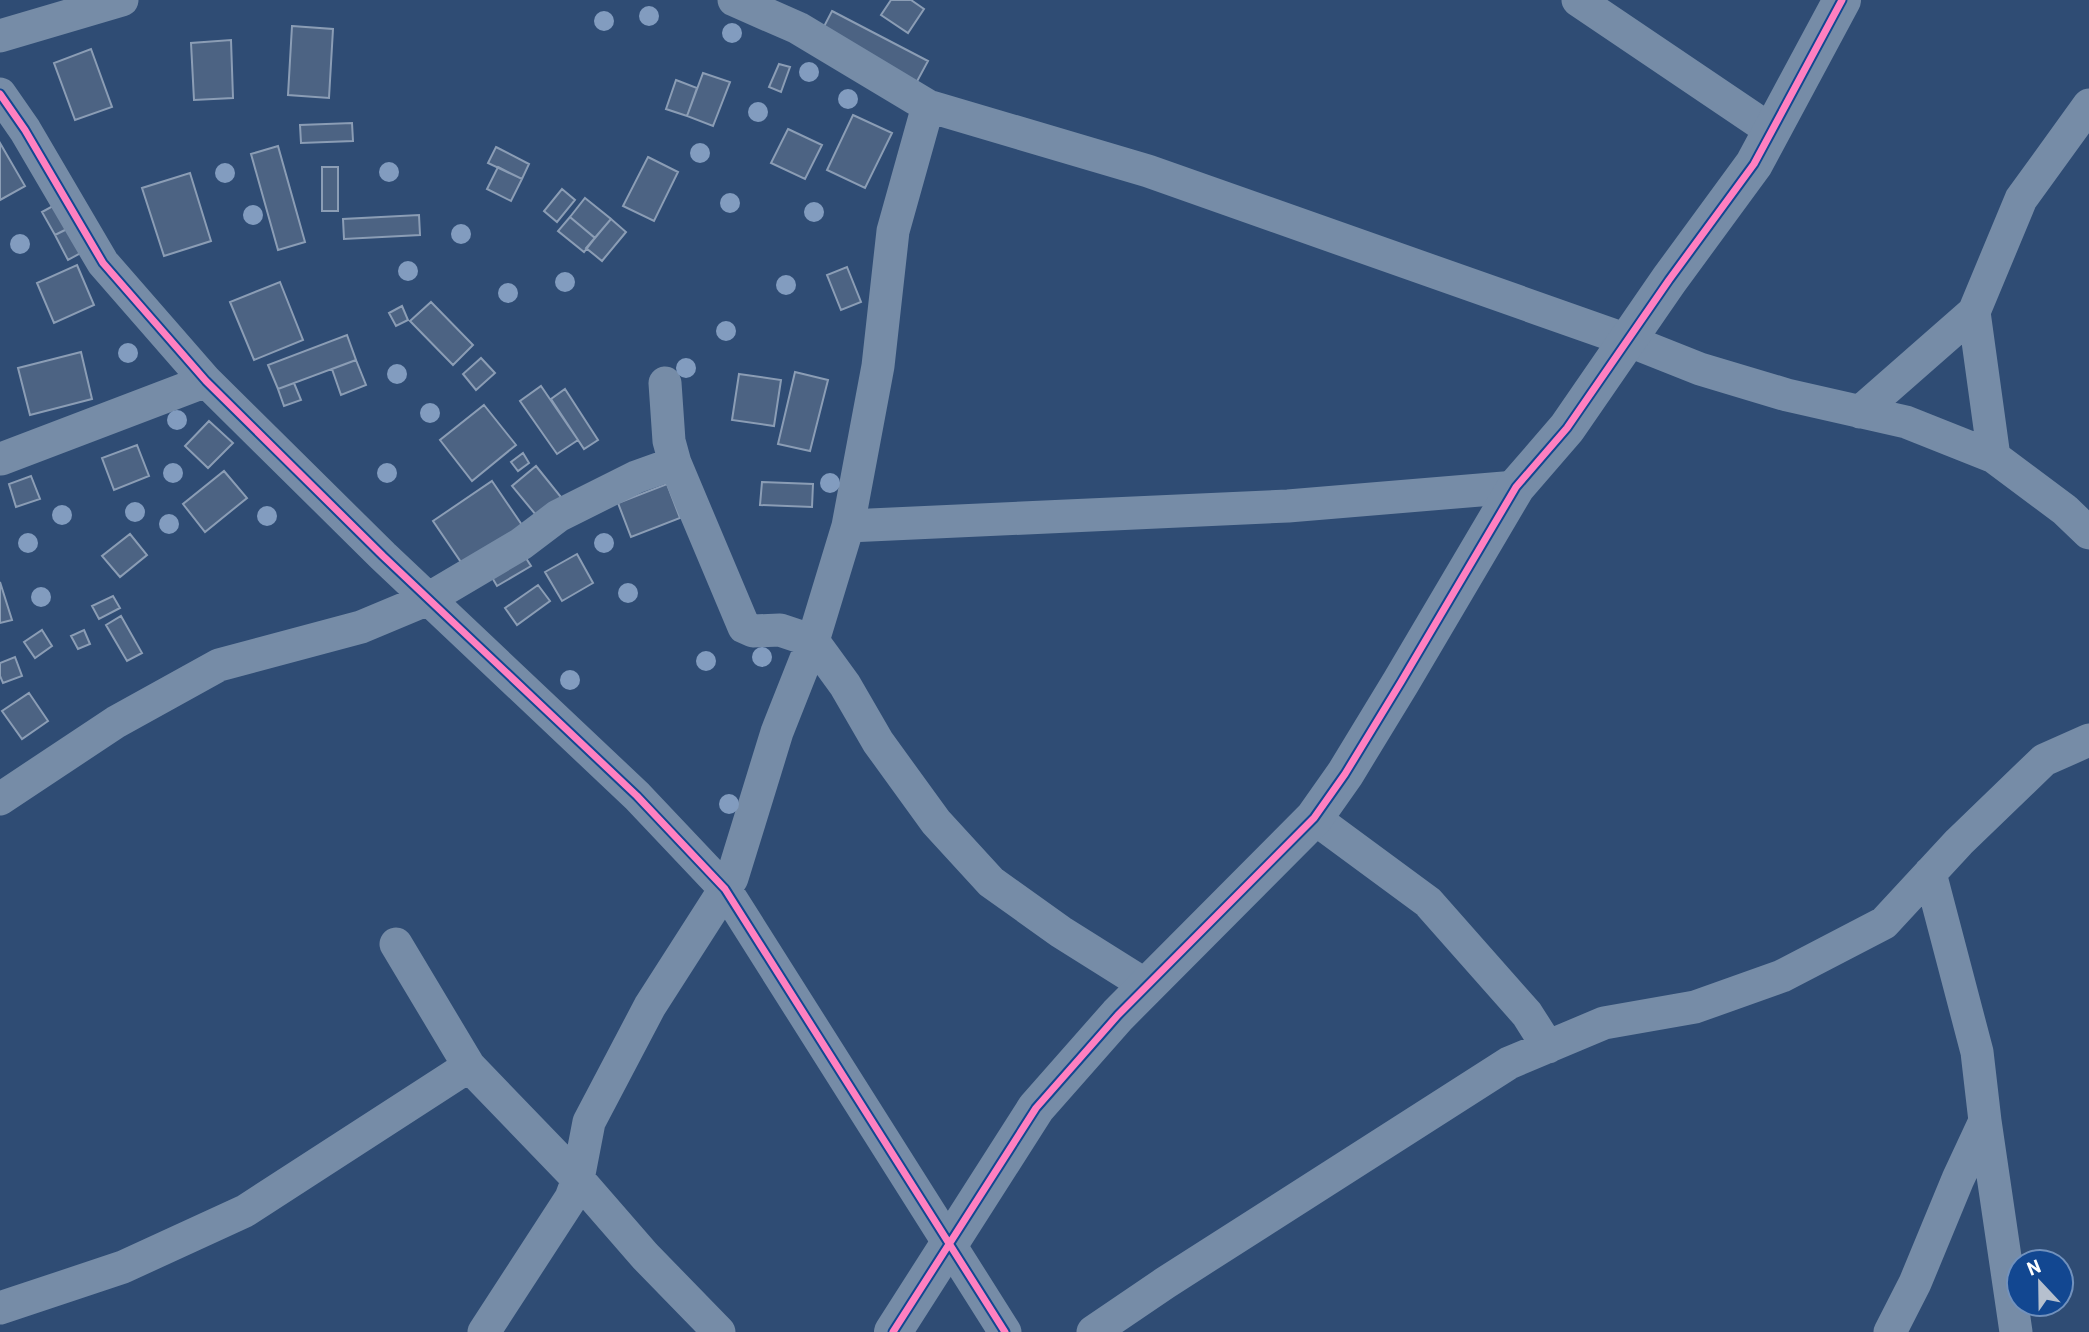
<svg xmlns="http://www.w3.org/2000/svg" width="2089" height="1332" font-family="Barlow,sans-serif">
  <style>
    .building { fill: #4c6383; stroke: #8b9db5; stroke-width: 2 }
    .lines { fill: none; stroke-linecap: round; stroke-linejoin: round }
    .minor { stroke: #768ca7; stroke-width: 33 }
    .tertiary { stroke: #768ca7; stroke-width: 38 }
    .cycleway-casing { stroke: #124791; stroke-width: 11 }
    .cycleway { stroke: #ff80c0; stroke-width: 7 }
    .tree { fill: #829cbf }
  </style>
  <rect width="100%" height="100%" fill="#2f4c74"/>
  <path class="building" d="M891 0H911L924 9 908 33 881 15Z
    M832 11 928 61 914 87 818 38Z
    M292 26 333 29 329 98 288 95Z
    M231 40 233 98 194 100 191 43Z
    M91 49 112 107 75 120 54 63Z
    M779 64 790 67 781 92 769 87Z
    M703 73 730 82 713 126 687 116Z
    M676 80 697 88 687 116 666 109Z
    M853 115 892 133 865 188 827 170Z
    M352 123 353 141 301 143 300 125Z
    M788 129 822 145 805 179 771 163Z
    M0 143 25 186 0 200Z
    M278 146 305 242 278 250 251 154Z
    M496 147 529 164 522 179 488 163Z
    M648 157 678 172 654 221 623 206Z
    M322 167H338V211H322Z
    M498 167 522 179 511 201 487 189Z
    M190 173 211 241 164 256 142 188Z
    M562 189 575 200 557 222 544 211Z
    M585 198 611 219 595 238 570 217Z
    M62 201 75 225 55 235 42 212Z
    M419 215 420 235 344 239 343 219Z
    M570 217 595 238 584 252 558 231Z
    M611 219 626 232 602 261 586 248Z
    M75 225 88 249 68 260 55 235Z
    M77 265 94 305 54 323 37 283Z
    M847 267 861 302 841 310 827 275Z
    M280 282 303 340 254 360 230 302Z
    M431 302 473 345 453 365 410 321Z
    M402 306 408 320 396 326 389 313Z
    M347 335 356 360 278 389 268 365Z
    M81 352 92 399 30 415 18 368Z
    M481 358 495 373 476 390 463 374Z
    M356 360 366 385 341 395 332 369Z
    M795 372 828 380 810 451 778 444Z
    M739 374 781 380 774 426 732 420Z
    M294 383 301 400 284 406 278 389Z
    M541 386 578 440 557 454 520 401Z
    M565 389 598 440 584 449 551 399Z
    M484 405 516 445 472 481 440 440Z
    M209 421 233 443 208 468 185 446Z
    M137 445 149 476 114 490 102 458Z
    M523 453 529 463 518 471 511 462Z
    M536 466 565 502 541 521 512 486Z
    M224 471 247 498 205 532 183 504Z
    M31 476 40 499 16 507 9 484Z
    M492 481 524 528 465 568 433 521Z
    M762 482 813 484 812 507 760 505Z
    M667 484 680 518 631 537 618 503Z
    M130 534 147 555 120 577 102 556Z
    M577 554 593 583 562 601 545 572Z
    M524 555 531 566 497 586 490 574Z
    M0 582 12 620 0 623Z
    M538 585 550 601 517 625 505 608Z
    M113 596 120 608 99 619 92 606Z
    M121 616 142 653 127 661 106 625Z
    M42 630 52 646 35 658 24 642Z
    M84 630 90 644 78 649 71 636Z
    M15 657 22 676 3 683 0 676V663Z
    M29 693 48 721 22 739 2 711Z"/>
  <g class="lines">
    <path class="minor" d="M734 0 798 28 928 106 1148 171 1627 340 1700 369 1787 395 1906 422 1994 457 2065 510 2089 533
      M1578 0 1772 131
      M0 36 122 0
      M0 94 25 130 103 263 206 381 383 556 637 796 725 889 1005 1332
      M1974 312 1994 457
      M665 383 669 441 675 463 744 627 753 631 780 630 813 641 845 685 878 742 936 822 991 882 1061 932 1147 986
      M1860 412 1974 312 2021 199 2089 105
      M1 459 206 381
      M848 526 1288 506 1516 487
      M0 799 116 722 219 665 361 627 428 599 521 544 558 516 636 477 675 463
      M1314 818 1428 902 1527 1014 1548 1047
      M396 944 469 1066 578 1179 645 1256 719 1332
      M1985 1121 2016 1332
      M0 1308 123 1267 245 1211 469 1066
      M484 1332 571 1198 578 1179 589 1122 650 1006 732 878 777 732 813 641 848 526 878 366 893 231 928 106
      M1093 1332 1165 1283 1509 1063 1604 1023 1695 1007 1782 976 1884 923 1959 842 2044 760 2089 740
      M1890 1332 1915 1283 1958 1179 1985 1121 1977 1052 1930 873"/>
    <path class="tertiary" d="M893 1332 1036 1108 1118 1015 1314 818 1345 774 1401 682 1516 487 1567 428 1669 280 1754 164 1842 0"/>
    <defs>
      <path id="cycleway" d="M0 94 25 130 103 263 206 381 383 556 637 796 725 889 1005 1332
        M893 1332 1036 1108 1118 1015 1314 818 1345 774 1401 682 1516 487 1567 428 1669 280 1754 164 1842 0"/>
    </defs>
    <use href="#cycleway" class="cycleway-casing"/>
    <use href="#cycleway" class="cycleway"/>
  </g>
  <g class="tree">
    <circle cx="649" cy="16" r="10"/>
    <circle cx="604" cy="21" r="10"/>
    <circle cx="732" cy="33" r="10"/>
    <circle cx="809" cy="72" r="10"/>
    <circle cx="848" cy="99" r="10"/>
    <circle cx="758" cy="112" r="10"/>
    <circle cx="700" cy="153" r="10"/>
    <circle cx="389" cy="172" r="10"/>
    <circle cx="225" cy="173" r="10"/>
    <circle cx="730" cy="203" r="10"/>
    <circle cx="814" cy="212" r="10"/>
    <circle cx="253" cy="215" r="10"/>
    <circle cx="461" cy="234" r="10"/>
    <circle cx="20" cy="244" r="10"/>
    <circle cx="408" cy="271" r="10"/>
    <circle cx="565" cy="282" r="10"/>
    <circle cx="786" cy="285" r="10"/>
    <circle cx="508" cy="293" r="10"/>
    <circle cx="726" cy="331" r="10"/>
    <circle cx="128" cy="353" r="10"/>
    <circle cx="686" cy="368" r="10"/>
    <circle cx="397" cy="374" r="10"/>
    <circle cx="430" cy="413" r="10"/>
    <circle cx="177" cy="420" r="10"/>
    <circle cx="173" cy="473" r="10"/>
    <circle cx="387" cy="473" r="10"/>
    <circle cx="830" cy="483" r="10"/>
    <circle cx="135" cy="512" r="10"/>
    <circle cx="62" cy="515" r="10"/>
    <circle cx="267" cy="516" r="10"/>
    <circle cx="169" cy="524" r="10"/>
    <circle cx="28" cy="543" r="10"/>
    <circle cx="604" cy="543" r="10"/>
    <circle cx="628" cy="593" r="10"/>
    <circle cx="41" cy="597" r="10"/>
    <circle cx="762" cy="657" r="10"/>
    <circle cx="706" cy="661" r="10"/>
    <circle cx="570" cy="680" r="10"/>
    <circle cx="729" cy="804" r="10"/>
  </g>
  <g transform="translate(2040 1283) rotate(338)"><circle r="33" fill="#124791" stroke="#7191bd" stroke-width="2"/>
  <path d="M0-5L12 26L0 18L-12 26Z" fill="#b6c0ce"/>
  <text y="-10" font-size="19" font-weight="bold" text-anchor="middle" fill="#ffffff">N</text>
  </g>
</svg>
